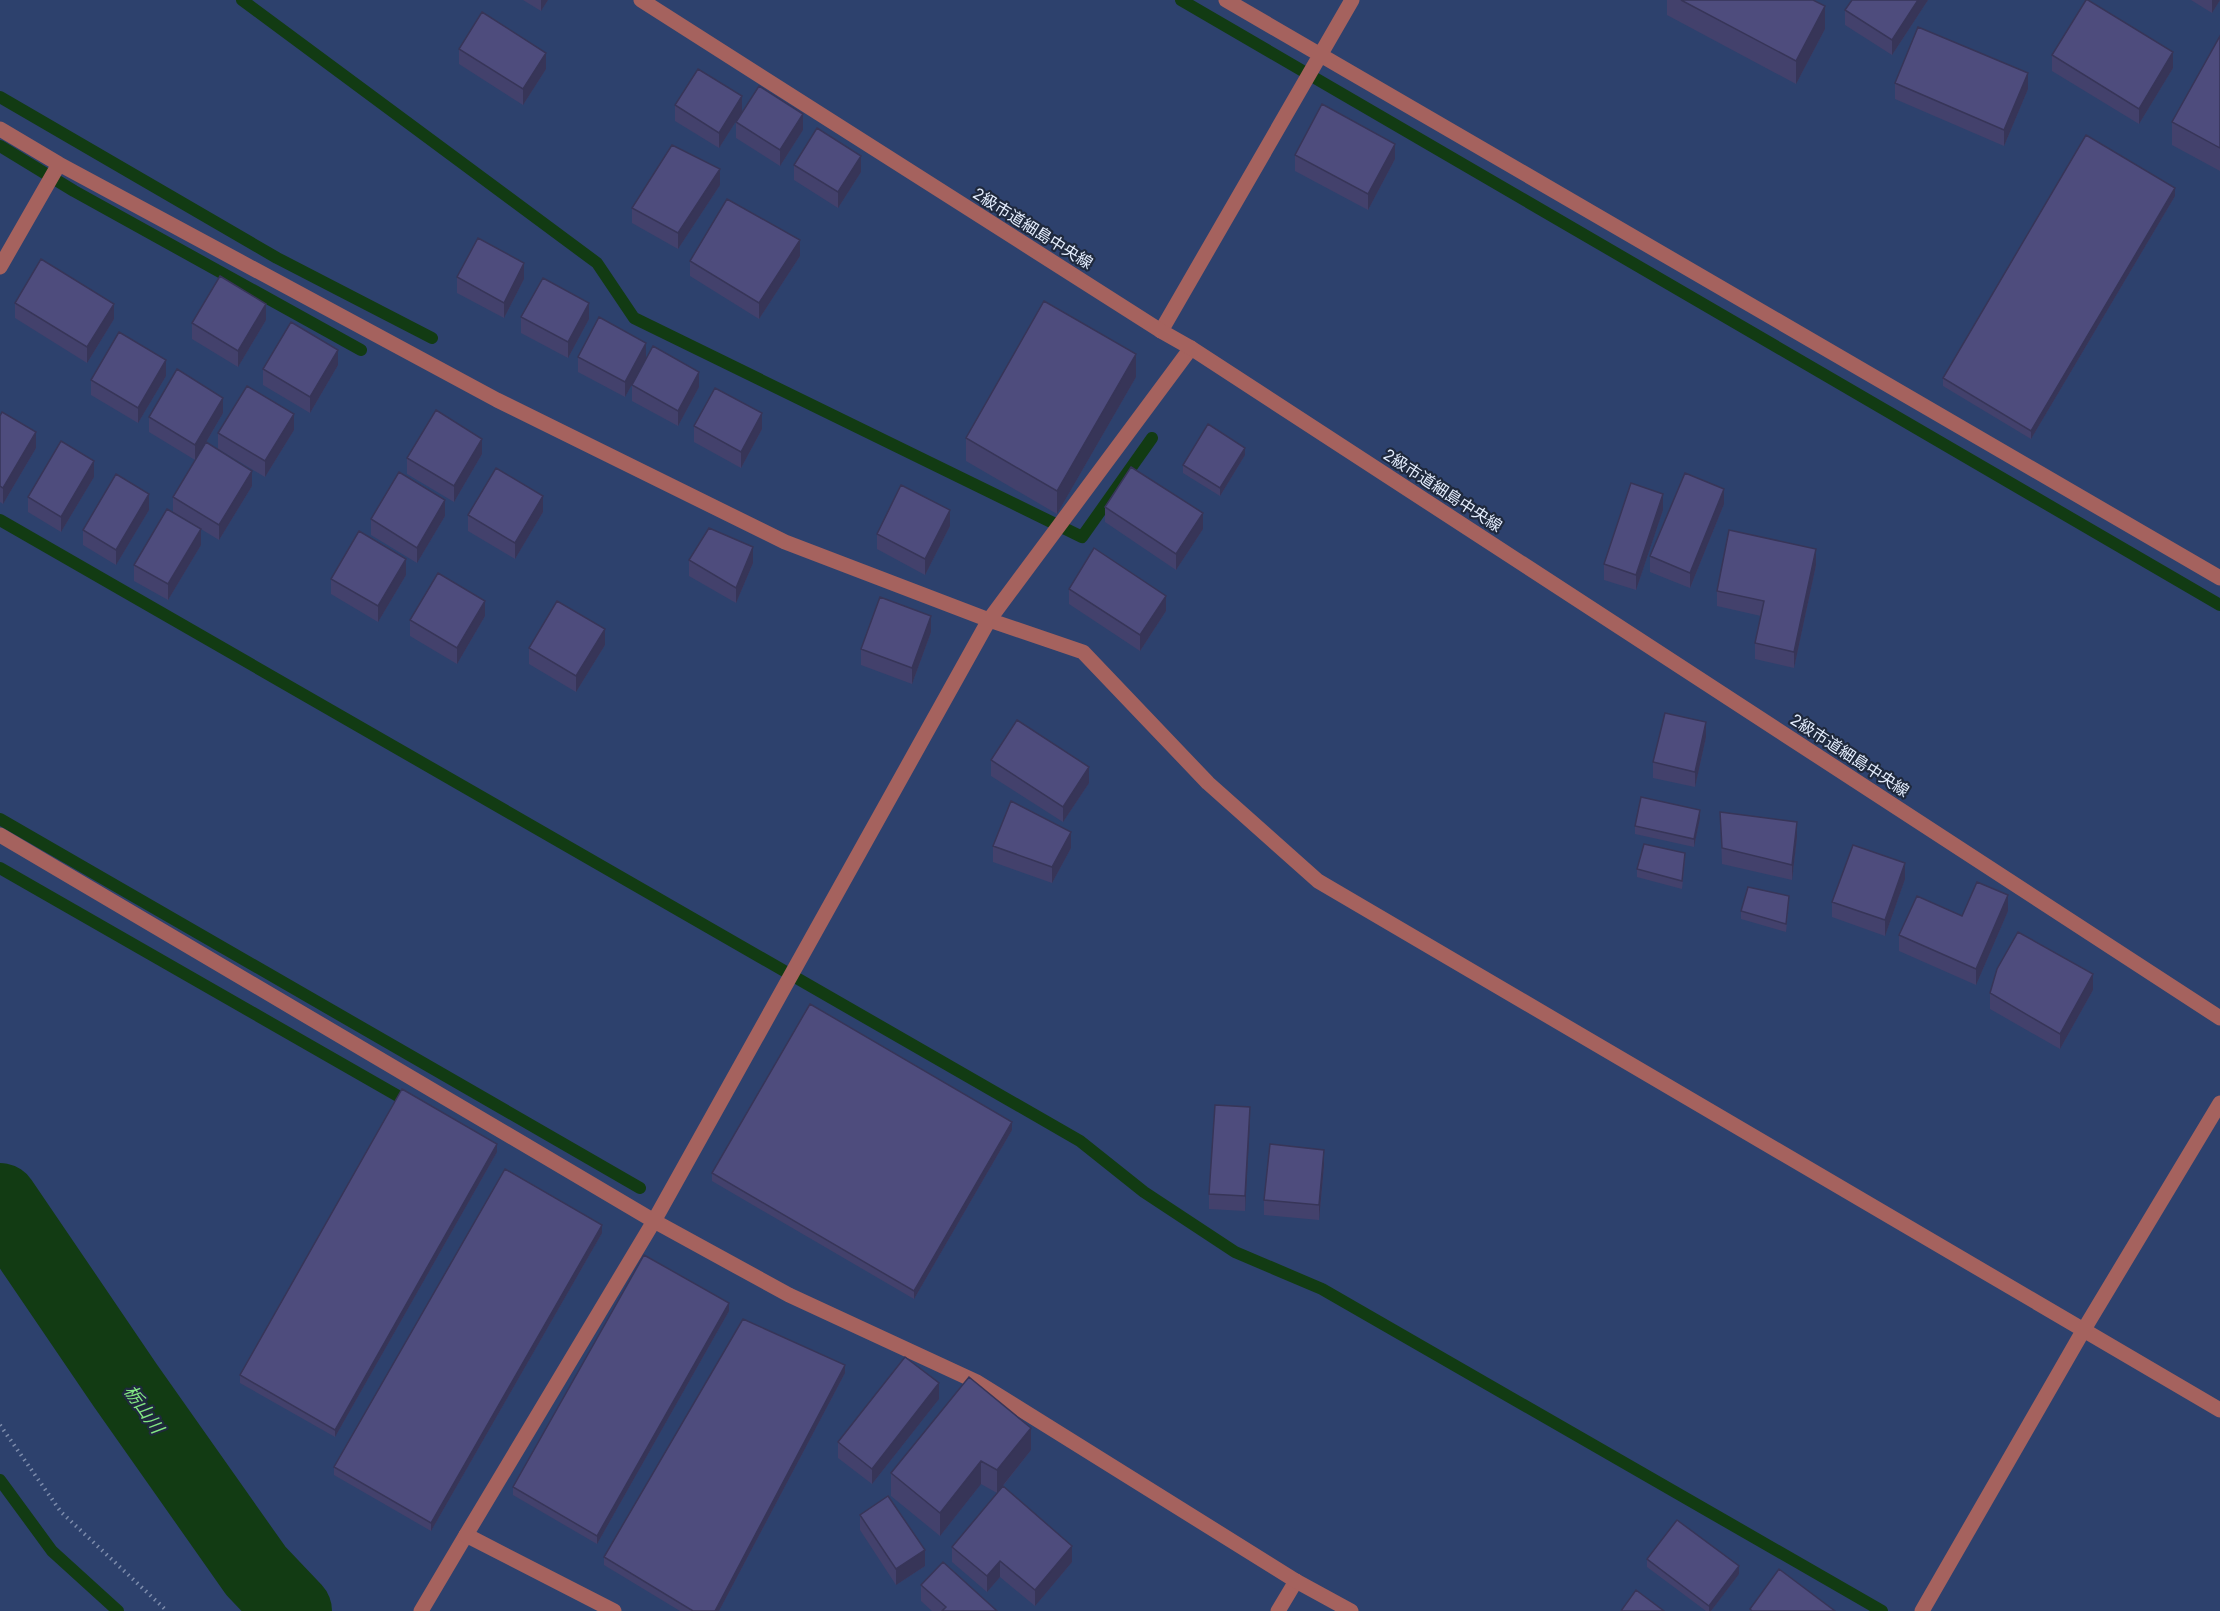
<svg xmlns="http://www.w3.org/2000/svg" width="2220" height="1611" font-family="Inter,'Noto Sans JP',sans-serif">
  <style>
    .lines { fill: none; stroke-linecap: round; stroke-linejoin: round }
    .stream { stroke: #123b13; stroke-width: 12 }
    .river { stroke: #123b13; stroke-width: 76 }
    .path { stroke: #7d8cac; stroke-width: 4; stroke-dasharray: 1.5 4.5; stroke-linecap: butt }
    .service { stroke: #a5625e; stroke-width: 15 }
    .minor { stroke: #a5625e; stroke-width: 15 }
    .tertiary { stroke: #a5625e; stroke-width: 15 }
    .wall { fill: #43416c }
    .shaded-wall { fill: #373558 }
    .building { fill: #4e4c7d; stroke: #373558; stroke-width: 1.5 }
    .labels { text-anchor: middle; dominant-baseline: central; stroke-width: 4.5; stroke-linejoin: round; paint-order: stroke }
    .street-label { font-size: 16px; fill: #e4edfd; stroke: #1f293d }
    .water-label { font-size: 18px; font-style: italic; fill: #83e783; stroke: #1f293d }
  </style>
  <rect width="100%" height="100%" fill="#2d416d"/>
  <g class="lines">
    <path class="stream" d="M242 0 597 263 634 318 1082 537 1152 438
      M1181 0 2220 605
      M0 97 277 258 432 338
      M0 146 74 191 361 350
      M0 520 1080 1141 1144 1192 1235 1252 1322 1289 1882 1611
      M0 819 640 1188
      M0 868 412 1104
      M0 1480 52 1551 118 1611"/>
    <path class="river" d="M0 1201 125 1385 256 1571 294 1611"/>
    <path class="path" d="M0 1425 61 1512 167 1611"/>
    <path class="service" d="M421 1611 466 1535
      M1278 1611 1296 1581"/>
    <path class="minor" d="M1226 0 2220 578
      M0 129 59 164 497 400 785 542 989 620 1083 652 1208 783 1318 881 2220 1410
      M0 267 59 164
      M1161 331 1352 0
      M0 835 654 1221 789 1295 977 1382 1296 1581 1351 1611
      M614 1611 466 1535 654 1221 989 620 1191 348
      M1922 1611 2083 1331 2220 1103"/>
    <path class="tertiary" d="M641 0 1161 331 1191 348 2220 1018"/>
  </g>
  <path class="wall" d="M523 0H548L541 11Z
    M1667 0H1813L1825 29 1796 84 1667 15Z
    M1852 0H1928L1892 55 1845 25V10Z
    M2191 0H2220L2212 13Z
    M2220 36V171L2172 145V122Z
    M459 49 546 69 523 105 459 64Z
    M2052 55 2173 68 2139 124 2052 71Z
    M1895 83 2028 89 2004 146 1895 99Z
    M675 105 742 112 719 148 675 121Z
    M736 122 803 130 780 166 736 138Z
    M1295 155 1395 159 1368 210 1295 171Z
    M794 165 861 172 838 208 794 180Z
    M720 185 678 249 632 223V208Z
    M2175 196 2031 439 1943 386V378Z
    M800 256 759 319 690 276V261Z
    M457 277 524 279 504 318 457 293Z
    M15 303 114 319 87 363 15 318Z
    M521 317 589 319 568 358 521 333Z
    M266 320 238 367 192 339V323Z
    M578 357 646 359 625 397 578 372Z
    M338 365 310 413 263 385V369Z
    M166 376 138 423 91 395V380Z
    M1136 377 1057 514 966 461V438Z
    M632 385 699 387 678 426 632 401Z
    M223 413 204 446 252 486 219 540 173 512V497L195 460 149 432V417Z
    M0 416 36 448 3 504 0 502Z
    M694 426 762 429 741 468 694 442Z
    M294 430 265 477 218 449V433Z
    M482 454 454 502 407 474V458Z
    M1245 455 1220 496 1183 473V465Z
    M94 477 61 532 28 512V497Z
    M1724 504 1690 588 1650 572V556Z
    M1105 507 1203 529 1176 570 1105 522Z
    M149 510 116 565 83 545V530Z
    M1663 510 1636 590 1604 580V564Z
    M543 512 515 559 468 531V515Z
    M445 516 417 563 371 535V519Z
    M950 526 925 575 877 549V534Z
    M201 545 168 600 134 581V565Z
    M689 560 753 563 736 603 689 576Z
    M1816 565 1794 668 1755 659V643L1761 616 1717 606V591Z
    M406 575 378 622 331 594V579Z
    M1069 589 1166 611 1140 651 1069 604Z
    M485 616 457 664 410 636V620Z
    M931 632 912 684 861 665V649Z
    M605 645 576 692 529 664V648Z
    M1706 737 1695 787 1653 778V762Z
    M991 760 1089 783 1063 822 991 776Z
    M1720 812 1797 837 1792 880 1722 864Z
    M1700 818 1694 847 1635 834V826Z
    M993 846 1071 848 1052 883 993 862Z
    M1685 861 1682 889 1637 877V869Z
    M1905 879 1885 936 1832 917V902Z
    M1789 904 1786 932 1741 919V911Z
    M2008 911 1976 985 1899 951V935L1962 916Z
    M2093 990 2060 1049 1990 1009V993Z
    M1250 1122 1245 1211 1209 1209V1194Z
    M1012 1130 914 1299 712 1181V1173Z
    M497 1152 335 1437 240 1383V1375Z
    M1324 1165 1319 1220 1264 1215V1200Z
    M602 1233 431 1531 334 1475V1467Z
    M729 1311 597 1544 513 1495V1487Z
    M845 1373 719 1611H680L604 1565V1557Z
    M939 1399 872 1484 838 1458V1442Z
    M1031 1450 1003 1486 1072 1562 1035 1606 1000 1577 987 1592 952 1562V1547L997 1493 981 1484 940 1536 891 1496V1473Z
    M860 1515 925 1566 896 1585 860 1530Z
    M1647 1559 1739 1574 1711 1611H1706L1647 1567Z
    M921 1585 997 1611H932L921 1601Z"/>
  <path class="shaded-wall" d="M541 0H548L541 11Z
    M1918 0H1928L1892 55V40Z
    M2212 0H2220L2212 13Z
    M1825 6V29L1796 84V61Z
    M2173 52V68L2139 124V109Z
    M546 53V69L523 105V89Z
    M2028 73V89L2004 146V130Z
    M742 96V112L719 148V133Z
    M803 114V130L780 166V150Z
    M1395 144V159L1368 210V194Z
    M861 156V172L838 208V192Z
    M720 169V185L678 249V233Z
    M2175 188V196L2031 439V431Z
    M800 240V256L759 319V303Z
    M524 263V279L504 318V303Z
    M589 303V319L568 358V342Z
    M114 304V319L87 363V347Z
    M266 304V320L238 367V351Z
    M646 343V359L625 397V382Z
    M338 350V365L310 413V397Z
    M1136 354V377L1057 514V491Z
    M166 360V376L138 423V408Z
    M699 372V387L678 426V411Z
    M223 398V413L195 461V445Z
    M762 413V429L741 468V452Z
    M294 414V430L265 477V461Z
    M36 432V448L3 504V488Z
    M482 439V454L454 502V486Z
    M1245 448V455L1220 496V488Z
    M94 461V477L61 532V517Z
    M252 471V486L219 540V525Z
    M1724 489V504L1690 588V573Z
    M149 494V510L116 565V550Z
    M1663 494V510L1636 590V575Z
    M543 496V512L515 559V543Z
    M445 500V516L417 563V548Z
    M950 510V526L925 575V559Z
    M1203 513V529L1176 570V554Z
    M201 529V545L168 600V584Z
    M753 547V563L736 603V588Z
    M1816 549V565L1794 668V652Z
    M406 559V575L378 622V606Z
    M1166 596V611L1140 651V635Z
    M485 601V616L457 664V648Z
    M931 616V632L912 684V668Z
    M605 629V645L576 692V676Z
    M1706 722V737L1695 787V772Z
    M1089 767V783L1063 822V807Z
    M1700 810V818L1694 847V839Z
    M1797 822V837L1792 880V865Z
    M1071 832V848L1052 883V867Z
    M1905 863V879L1885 936V920Z
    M2008 895V911L1976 985V969Z
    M2093 974V990L2060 1049V1034Z
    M1250 1107V1122L1245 1211V1196Z
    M1012 1122V1130L914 1299V1291Z
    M497 1144V1152L335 1437V1430Z
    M1324 1150V1165L1319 1220V1205Z
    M602 1225V1233L431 1531V1523Z
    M729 1303V1311L597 1544V1536Z
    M845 1365V1373L719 1611H715Z
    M939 1383V1399L872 1484V1469Z
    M1031 1428V1450L997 1493V1470Z
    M981 1461V1484L940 1536V1513Z
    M1072 1546V1562L1035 1606V1590Z
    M925 1550V1566L896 1585V1569Z
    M1000 1561V1577L987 1592V1576Z
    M1739 1566V1574L1711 1611H1709V1606Z"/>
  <path class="building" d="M1681 0H1813L1825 6 1796 61Z
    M1852 0H1918L1892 40 1845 10Z
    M2086 0H2088L2173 52 2139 109 2052 55Z
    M482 12 546 53 523 89 459 49Z
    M1918 27 2028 73 2004 130 1895 83Z
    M2220 36V148L2172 122Z
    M698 69 742 96 719 133 675 105Z
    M759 86 803 114 780 150 736 122Z
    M1322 104 1395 144 1368 194 1295 155Z
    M817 128 861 156 838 192 794 165Z
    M2086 135 2175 188 2031 431 1943 378Z
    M672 145 720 169 678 233 632 208Z
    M727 199 800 240 759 303 690 261Z
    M478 238 524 263 504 303 457 277Z
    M41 259 114 304 87 347 15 303Z
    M220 276 266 304 238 351 192 323Z
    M543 278 589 303 568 342 521 317Z
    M1044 301 1136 354 1057 491 966 438Z
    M599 317 646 343 625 382 578 357Z
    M291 322 338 350 310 397 263 369Z
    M119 332 166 360 138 408 91 380Z
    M653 346 699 372 678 411 632 385Z
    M177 369 223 398 195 445 149 417Z
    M247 386 294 414 265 461 218 433Z
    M715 388 762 413 741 452 694 426Z
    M436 410 482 439 454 486 407 458Z
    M2 412 36 432 3 488 0 486V416Z
    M1208 424 1245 448 1220 488 1183 465Z
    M61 441 94 461 61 517 28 497Z
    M206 442 252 471 219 525 173 497Z
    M1131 467 1203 513 1176 554 1105 507Z
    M496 468 543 496 515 543 468 515Z
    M399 472 445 500 417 548 371 519Z
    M1685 473 1724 489 1690 573 1650 556Z
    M116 474 149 494 116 550 83 530Z
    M1631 483 1663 494 1636 575 1604 564Z
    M901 485 950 510 925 559 877 534Z
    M167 509 201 529 168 584 134 565Z
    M709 528 753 547 736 588 689 560Z
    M1729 530 1816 549 1794 652 1755 643 1764 601 1717 591Z
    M359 531 406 559 378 606 331 579Z
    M1094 548 1166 596 1140 635 1069 589Z
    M438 573 485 601 457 648 410 620Z
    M880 597 931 616 912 668 861 649Z
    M557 601 605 629 576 676 529 648Z
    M1665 713 1706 722 1695 772 1653 762Z
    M1017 720 1089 767 1063 807 991 760Z
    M1641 797 1700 810 1694 839 1635 826Z
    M1011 801 1071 832 1052 867 993 846Z
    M1720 812 1797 822 1792 865 1722 848Z
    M1644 844 1685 853 1682 881 1637 869Z
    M1853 845 1905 863 1885 920 1832 902Z
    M1977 882 2008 895 1976 969 1899 935 1917 896 1962 916Z
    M1748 887 1789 896 1786 924 1741 911Z
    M2018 932 2093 974 2060 1034 1990 993 1997 969Z
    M810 1004 1012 1122 914 1291 712 1173Z
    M402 1089 497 1144 335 1430 240 1375Z
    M1215 1105 1250 1107 1245 1196 1209 1194Z
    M1270 1144 1324 1150 1319 1205 1264 1200Z
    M505 1169 602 1225 431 1523 334 1467Z
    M644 1255 729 1303 597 1536 513 1487Z
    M743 1319 845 1365 715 1611H693L604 1557Z
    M905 1357 939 1383 872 1469 838 1442Z
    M969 1377 1031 1428 997 1470 981 1461 940 1513 891 1473Z
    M1003 1486 1072 1546 1035 1590 1000 1561 987 1576 952 1547Z
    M888 1496 925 1550 896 1569 860 1515Z
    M1677 1520 1739 1566 1709 1606 1647 1559Z
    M943 1562 997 1611H942L946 1607 921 1585Z
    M1779 1569 1835 1611H1752L1750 1609Z
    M1636 1590 1664 1611H1621Z"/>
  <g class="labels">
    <g class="street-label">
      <text transform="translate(1033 228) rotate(32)">2級市道細島中央線</text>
      <text transform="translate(1443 490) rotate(33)">2級市道細島中央線</text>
      <text transform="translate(1850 755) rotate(33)">2級市道細島中央線</text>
    </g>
    <g class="water-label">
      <text transform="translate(144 1409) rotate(55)">栃山川</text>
    </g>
  </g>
</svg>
